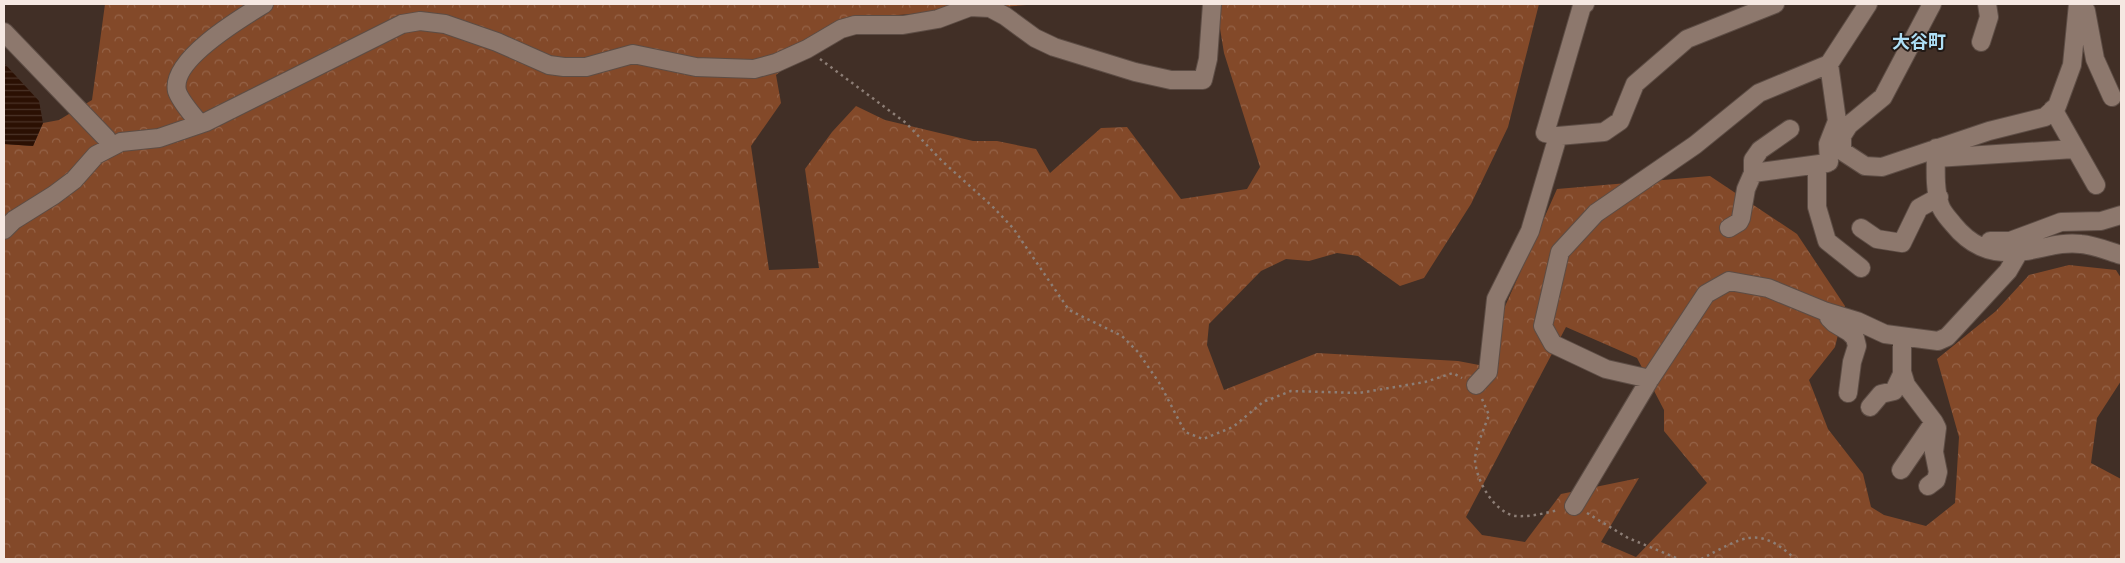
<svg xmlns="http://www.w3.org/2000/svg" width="2125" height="563" font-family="Roboto,'Noto Sans JP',sans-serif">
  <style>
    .forest { fill: url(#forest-crowns); fill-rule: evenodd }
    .water { fill: url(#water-rules) }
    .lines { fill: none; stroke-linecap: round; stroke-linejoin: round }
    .minor-casing { stroke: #5d4d45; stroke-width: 20 }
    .path { stroke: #8d7e76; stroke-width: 2.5; stroke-dasharray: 2.5 4; stroke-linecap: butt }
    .minor { stroke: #8d786d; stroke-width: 18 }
    .labels { text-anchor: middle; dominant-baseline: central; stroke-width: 4; stroke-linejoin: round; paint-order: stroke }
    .quarter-label { font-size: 18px; font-weight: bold; fill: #aedff6; stroke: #221915 }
  </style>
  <defs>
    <pattern id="forest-crowns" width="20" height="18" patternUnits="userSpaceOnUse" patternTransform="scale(1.25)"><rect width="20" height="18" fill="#834929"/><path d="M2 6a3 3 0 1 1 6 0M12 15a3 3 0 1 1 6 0" fill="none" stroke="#956348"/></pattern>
    <pattern id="water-rules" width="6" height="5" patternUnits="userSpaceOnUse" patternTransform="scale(1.25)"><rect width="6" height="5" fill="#2b1003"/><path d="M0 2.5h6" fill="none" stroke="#4a3327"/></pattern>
  </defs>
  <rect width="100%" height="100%" fill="#412f26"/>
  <path class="forest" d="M105 4H1040L846 19 776 75 781 103 751 146 769 270 819 268 805 169 832 132 856 106 885 120 973 141H997L1036 149 1050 173 1101 128 1127 127 1181 199 1247 189 1260 167 1224 53 1216 4H1539L1508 127 1471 204 1424 278 1400 286 1358 256 1337 253 1309 261 1286 259 1261 271 1209 324 1207 345 1224 390 1317 353 1458 361 1479 365 1557 189 1710 176 1797 234 1845 306 1835 347 1809 380 1828 429 1863 474 1871 507 1884 515 1926 526 1955 503 1959 437 1937 359 1996 311 2029 275 2069 265 2116 270 2121 278V381L2097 418 2091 463 2121 479V559H4V144L33 146 43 123 59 120 92 100ZM1566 327 1637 358 1664 410V431L1707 483 1636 557 1601 542 1639 478 1561 494 1525 542 1482 535 1466 517Z"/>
  <path class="water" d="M4 63 39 101 43 123 33 146 4 144Z"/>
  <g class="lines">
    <defs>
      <path id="minor" d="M1585 4 1582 6 1545 133 1558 136 1604 132 1620 121 1635 84 1687 39 1775 4
        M1932 4 1883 97 1849 125 1842 136V151L1865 166 1882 167 1989 131 2045 117 2057 106 2072 65 2078 4
        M2082 4 2086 11 2095 59 2112 97
        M4 32 107 139
        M1981 42 1989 17 1987 4
        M1829 64 1837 121 1828 144 1829 162
        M2053 109 2096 185
        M199 123C192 114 180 101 177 91 170 60 241 18 264 4
        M1936 148C1936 166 1934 188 1940 205 1942 212 1949 219 1953 224 1970 245 1989 254 2016 252 2038 251 2058 241 2081 244 2094 245 2108 251 2121 255
        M1936 158 2074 149
        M1817 165V207L1827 241 1861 268
        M1753 173 1827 163
        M1729 228 1739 222 1741 218 1746 189 1753 173V160L1760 150 1790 129
        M1861 228 1877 239 1902 243 1919 208 1939 197
        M4 230 14 220 54 195 74 180 96 155 121 142 159 138 206 122 402 24 420 21 445 24 497 42 549 65 564 67H586L633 54 696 67 754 69 776 63 807 49 841 29 855 25H903L938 19 970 7 990 8 1005 16 1035 38 1054 47 1135 72 1171 80H1203L1208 59 1212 4
        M1990 241H2010L2061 222 2101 221 2121 215
        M1829 318 1834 323 1849 332 1855 338 1857 346 1852 362 1848 393
        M1650 379 1606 369 1553 344 1543 326 1560 252 1596 213 1695 145 1759 93 1829 64 1868 4
        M1476 385 1488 372 1496 299 1530 231 1558 136
        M1870 407 1881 394 1894 391 1902 374
        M1901 470 1934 422 1906 385 1902 372V337
        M1928 486 1936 480 1938 472 1934 452 1937 428 1934 422
        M1574 506 1650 379 1706 294 1729 281 1768 288 1824 311 1857 321 1885 334 1938 341 1947 337 2008 271 2019 252"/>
    </defs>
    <use href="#minor" class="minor-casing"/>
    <path class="path" d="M820 59 906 123 942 161 992 206 1013 228 1069 310 1122 336 1138 352 1160 384 1185 432 1203 439 1233 427 1263 402 1291 391 1359 393 1425 382 1453 373 1462 378
      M1482 399 1489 415C1485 426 1475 449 1475 460 1476 480 1494 513 1516 516 1531 517 1545 513 1559 510
      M1587 513 1628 538 1679 559
      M1701 559C1741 539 1757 523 1795 559"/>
    <use href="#minor" class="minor"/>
  </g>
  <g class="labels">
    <g class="quarter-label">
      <text x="1919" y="41">大谷町</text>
    </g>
  </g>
  <rect width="2125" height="563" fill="none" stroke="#f5e8e2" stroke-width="10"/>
</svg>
